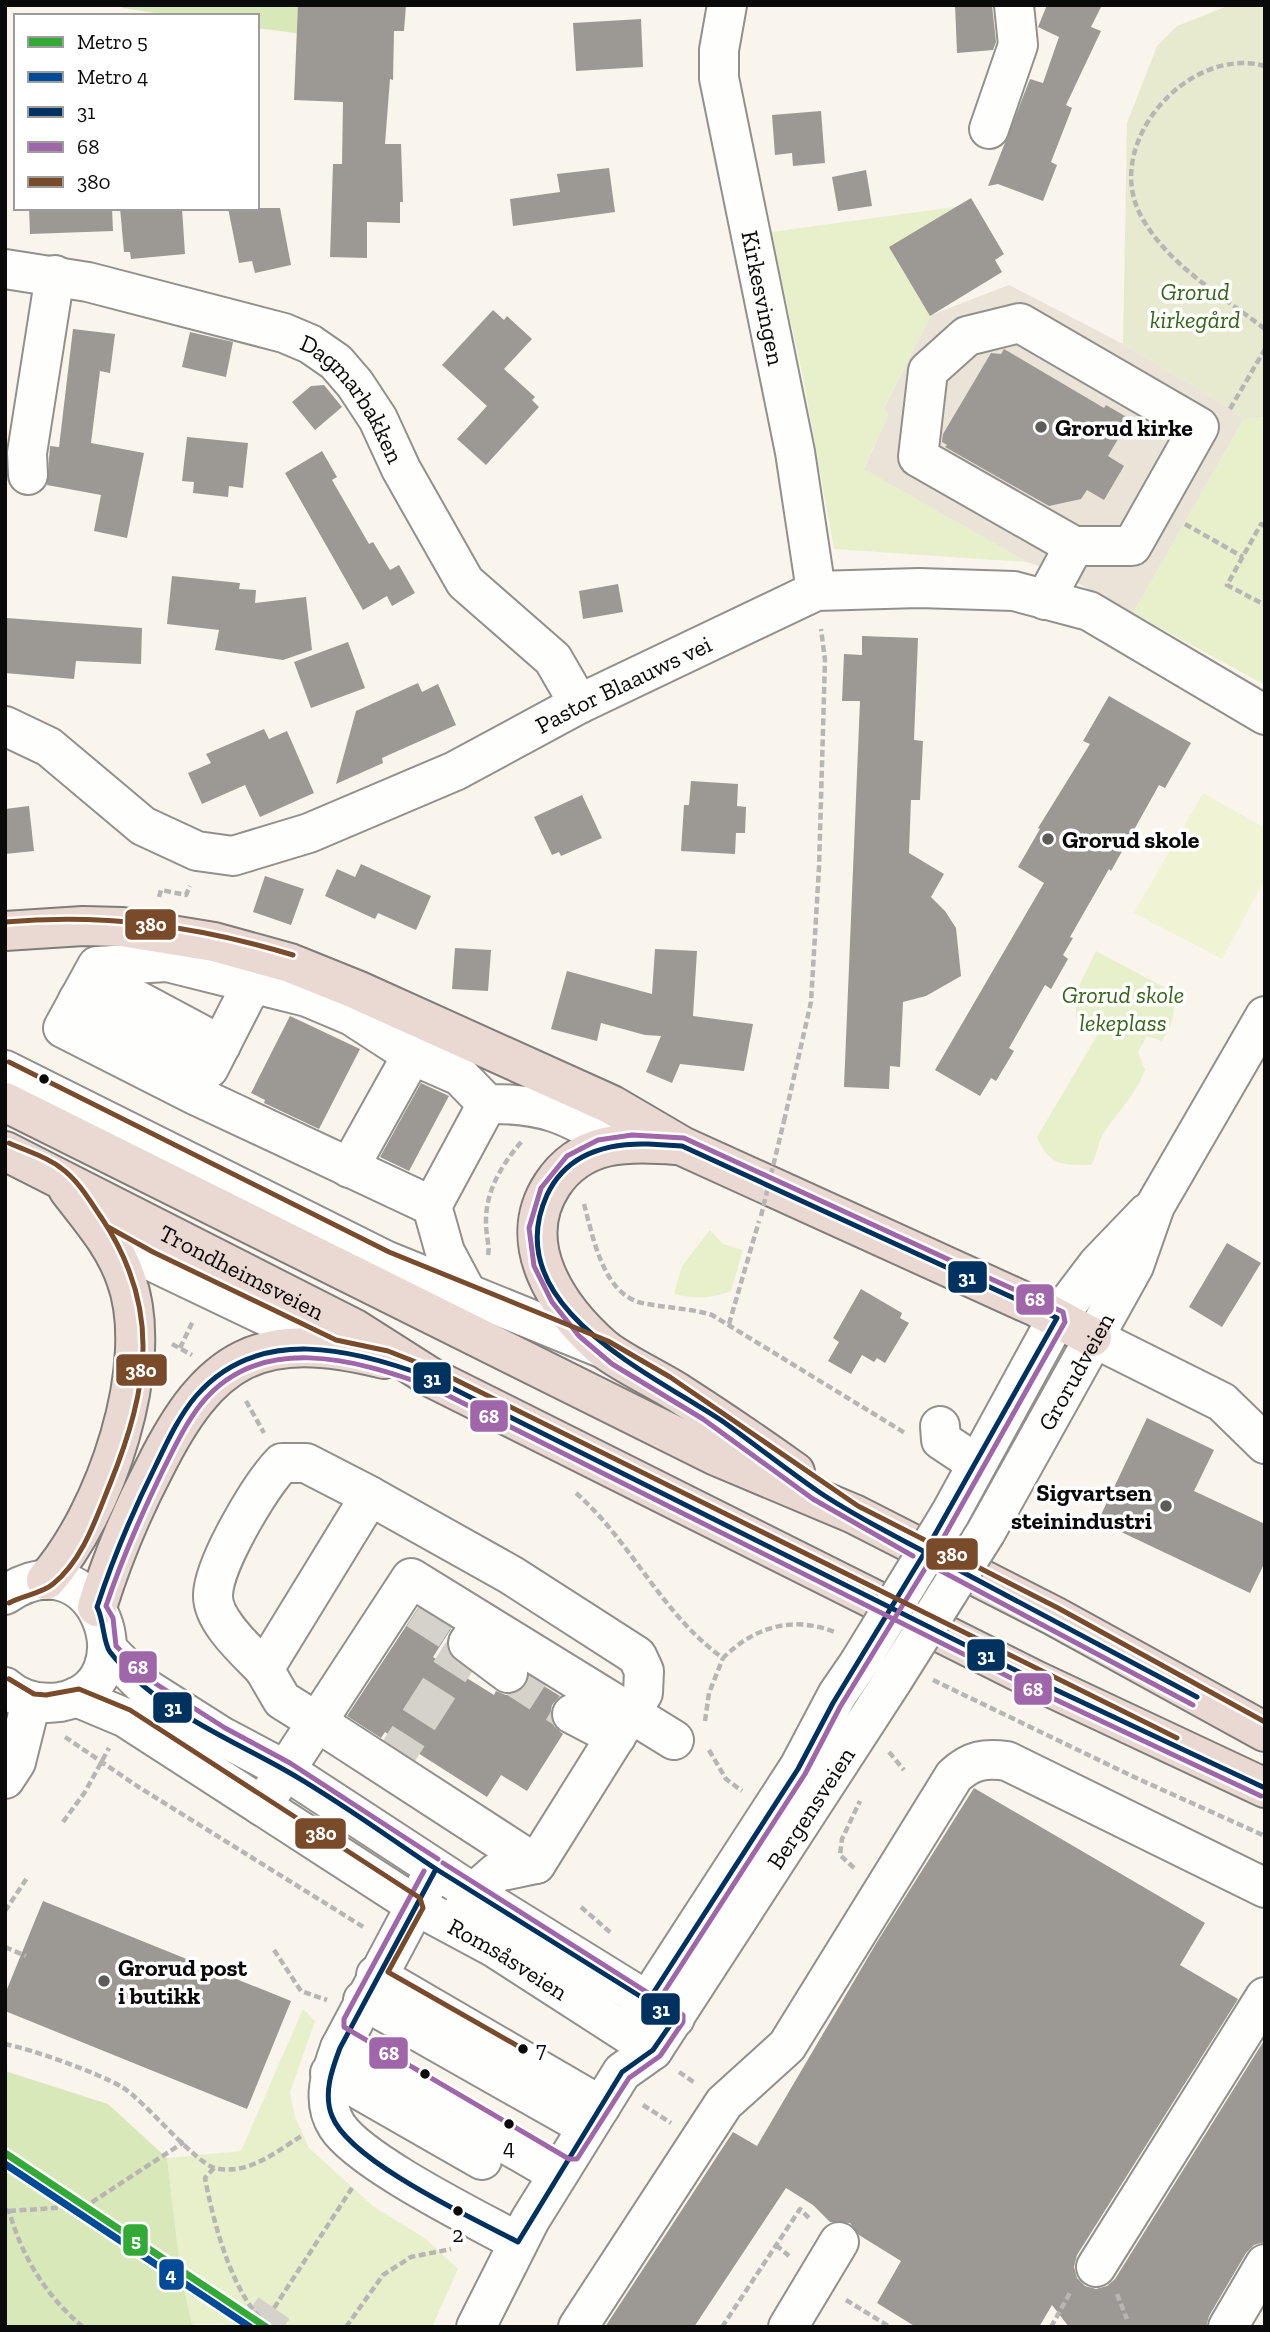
<svg xmlns="http://www.w3.org/2000/svg" width="1270" height="2332" font-family="'Zilla Slab',serif">
  <style>
    .green { fill: #e7f0ca }
    .forest { fill: #d9e8b8 }
    .cemetery { fill: #e8ead0 }
    .pitch { fill: #f1f3d5 }
    .plaza { fill: #eae3d8 }
    .building { fill: #9c9893 }
    .lines { fill: none; stroke-linecap: round; stroke-linejoin: round }
    .minor-tunnel { stroke: #d5d2cb; stroke-width: 38; stroke-dasharray: 38 19; stroke-linecap: butt }
    .minor-casing { stroke: #92908c; stroke-width: 42 }
    .highway-casing { stroke: #7f7d7a; stroke-width: 42 }
    .path { stroke: #b7b6b5; stroke-width: 4.5; stroke-dasharray: 7 3.5; stroke-linecap: butt }
    .minor { stroke: #fefefc; stroke-width: 38 }
    .highway { stroke: #ead9d2; stroke-width: 38 }
    .minor-bridge-casing { stroke: #92908c; stroke-width: 42; stroke-linecap: butt }
    .path-bridge { stroke: #b7b6b5; stroke-width: 4.5; stroke-dasharray: 7 3.5; stroke-linecap: butt }
    .minor-bridge { stroke: #fefefc; stroke-width: 38 }
    .bus-1-casing { stroke: #fff; stroke-width: 10 }
    .bus-2-casing { stroke: #fff; stroke-width: 10 }
    .bus-3-casing { stroke: #fff; stroke-width: 10 }
    .bus-1 { stroke: #003260; stroke-width: 5 }
    .bus-2 { stroke: #a066aa; stroke-width: 5 }
    .bus-3 { stroke: #7a4b2a; stroke-width: 5 }
    .metro-1-casing { stroke: #fff; stroke-width: 12 }
    .metro-2-casing { stroke: #fff; stroke-width: 12 }
    .metro-1 { stroke: #32aa35; stroke-width: 7 }
    .metro-2 { stroke: #004a98; stroke-width: 7 }
    .poi-dot { fill: #5e5c59; stroke: #fff; stroke-width: 2.5 }
    .bus-dot { fill: #0a0a0a; stroke: #fff; stroke-width: 2.5 }
    .labels { text-anchor: middle; dominant-baseline: central; stroke-width: 7; stroke-linejoin: round; paint-order: stroke }
    .bus-label { font-size: 22px; fill: #0a0a0a; stroke: #fff }
    .park-label { font-size: 24px; font-style: italic; fill: #356517; stroke: #fff }
    .street-label { font-size: 24px; fill: #0a0a0a; stroke: #fff }
    .poi-label { font-size: 24px; font-weight: bold; fill: #0a0a0a; stroke: #fff; text-anchor: start }
    .line-badge { stroke: #fff; stroke-width: 2.5 }
    .badge-label { font-size: 19px; text-anchor: middle; font-weight: bold; fill: #fff }
  </style>
  <rect width="100%" height="100%" fill="#f9f5ed"/>
  <path class="green" d="M962 206 931 315 884 407 888 415 864 468 1027 562 834 549 803 377 771 232Z
    M1265 417V685L1133 613 1243 420Z
    M1096 951 1171 991C1177 1013 1173 1022 1162 1041L1147 1036 1138 1052 1145 1070C1136 1095 1117 1112 1103 1134 1098 1143 1097 1155 1091 1165 1063 1165 1049 1166 1037 1137L1098 1034 1076 1018V992Z
    M710 1230 723 1244 743 1250 731 1291C711 1299 695 1299 674 1294L682 1266Z
    M303 2009 315 2021 290 2092 295 2117 309 2148 373 2206 426 2239 458 2269 432 2327 192 2324 181 2275 167 2158 241 2151Z"/>
  <path class="forest" d="M123 5H315L310 35 257 28V16H176L122 8Z
    M5 2071 108 2104 167 2158 181 2275 192 2324 196 2327H5Z"/>
  <path class="cemetery" d="M1230 5H1265V417L1243 420 1231 409 1123 344 1127 123 1157 46 1177 26Z"/>
  <path class="pitch" d="M1203 793 1265 828V879L1222 959 1134 913Z"/>
  <path class="plaza" d="M1009 285 1123 344 1231 409 1243 420 1133 613 1061 574 1027 562 864 469 888 415 884 408 931 315Z"/>
  <path class="building" d="M298 5H406L404 31H394L393 80 390 79 385 144H401L403 202H400V223L367 222V258L330 257 333 164H342L343 102 294 100Z
    M955 5H992L996 42 993 50 957 53Z
    M1047 5H1102L1091 27 1101 31 1066 105 1072 108 1051 162 1057 165 1043 201 998 184 988 186 1030 79 1043 83 1059 37 1038 27Z
    M641 19 643 67 576 71 573 23Z
    M821 111 825 163 793 166 792 153 775 155 772 115Z
    M609 168 615 212 513 226 510 199 560 192 557 174Z
    M866 170 872 206 838 211 832 177Z
    M971 198 1004 254 995 260 1002 272 930 316 889 247Z
    M29 208H112L113 231 30 234Z
    M120 208H182L185 254 131 259 130 252H124Z
    M228 208H280L291 265 255 273 252 261 239 263Z
    M493 310 504 320 507 316 532 339 504 369 535 397 532 400 539 407 486 465 457 439 487 406 442 365Z
    M73 329 115 334 110 373 100 371 91 443 144 453 127 538 94 531 101 495 47 485 50 446 59 447Z
    M190 332 233 342 226 377 182 367Z
    M1004 349 1104 408 1106 405 1130 419 1108 456 1124 466 1104 500 1087 490 1081 499 1049 506 945 447 947 445 942 442 943 434 991 353 1001 354Z
    M324 385 342 407 315 430 292 402 311 386Z
    M187 437 248 443 243 488 229 486 228 497 193 493 194 482 182 481Z
    M322 451 337 477 332 480 369 544 373 542 390 570 399 565 415 593 392 606 387 596 363 610 285 473Z
    M172 576 240 583 239 589 256 590 255 603 306 597 312 650 283 660 215 650 219 630 167 624Z
    M618 584 623 612 583 619 579 591Z
    M7 618 142 628 141 664 76 661 74 679 5 673Z
    M862 636 918 638 914 740 923 741 920 800H911L909 853 944 874 931 897 945 911 956 928 961 976 926 996 903 1002 900 1067 890 1066 889 1089 844 1087 860 701H842L844 654 862 655Z
    M348 642 365 688 311 708 294 662Z
    M418 683 422 692 438 684 456 725 382 758 383 763 336 784 356 711Z
    M1109 696 1191 743 1165 788 1159 785 1111 871 1109 869 1070 937 1073 938 1063 955 1068 959 1051 989 1045 985 1009 1048 1014 1051 996 1081 991 1078 980 1096 935 1070 1044 883 1018 867 1040 829 1038 828 1090 744 1083 741Z
    M264 729 269 739 287 731 314 793 260 817 245 785 202 804 188 773 211 763 206 754Z
    M691 781 738 784 737 806 746 807 745 833H736L735 854 681 851 684 805H689Z
    M582 795 602 838 561 856 559 852 552 855 534 817Z
    M29 806 34 851 5 854V809Z
    M361 864 431 896 416 930 378 913 375 919 325 896 337 869 355 877Z
    M265 876 304 889 291 925 253 912Z
    M455 948 491 950 488 991 452 989Z
    M655 949 697 951 693 1016 753 1024 744 1071 680 1064 672 1083 646 1072 661 1036 645 1035 601 1023 597 1041 551 1029 567 971 652 994Z
    M290 1016 360 1049 319 1129 264 1103 265 1100 251 1093Z
    M421 1083 449 1096 409 1171 380 1157Z
    M1227 1243 1261 1263 1222 1327 1189 1307Z
    M861 1289 902 1313 900 1318 909 1323 885 1363 877 1358 874 1362 862 1355 851 1374 828 1361 839 1342 833 1338Z
    M1147 1418 1214 1450 1194 1491 1265 1524V1562L1250 1593 1098 1521Z
    M418 1608 451 1629 433 1657 494 1695 496 1691 506 1695 517 1693 526 1686 529 1677 560 1696 552 1705 550 1716 554 1726 563 1734 527 1791 501 1775 487 1797 385 1732 381 1738 347 1716Z
    M974 1788 1205 1923 1180 1965 1238 1999 1077 2255 1074 2267 1077 2278 1085 2286 1096 2289 1107 2286 1115 2279 1265 2039V2242L1254 2245 1246 2253 1209 2316 1206 2327H1069L1052 2305 1039 2327H916L877 2303 901 2261 859 2235 850 2223 830 2222 813 2205 786 2188 694 2327H605L733 2132 757 2146 877 1942Z
    M43 1901 291 2001 247 2109 5 2011V1994Z"/>
  <g class="lines">
    <path class="minor-tunnel" d="M508 1673 572 1714
      M388 1768 468 1643 398 1598
      M261 2327 274 2308"/>
    <defs>
      <g id="minor">
        <path id="s1" d="M727 5 719 50V78L795 452 816 591"/>
        <path d="M989 129 1018 45 1014 5"/>
        <path id="s2" d="M5 269 88 282 284 333 310 344 336 362 355 384 378 419 401 469 465 582 553 659 579 704"/>
        <path d="M28 475 27 453 55 275"/>
        <path d="M1045 600 1074 546H1132L1199 427 1020 323 967 336 928 371 918 457 1074 546"/>
        <path id="s3" d="M5 726 49 747 143 826 197 851 233 856 309 833 455 771 579 704 816 591 919 588 1014 591 1089 611 1265 715"/>
        <path d="M92 976 221 1045"/>
        <path d="M78 1000 170 1053 208 1069"/>
        <path d="M209 1068 253 982"/>
        <path d="M5 1070 385 1260 604 1349"/>
        <path d="M349 1168 412 1055 413 1030"/>
        <path d="M432 1206 195 1095 63 1028 97 966 167 962 307 997 352 1016 412 1055 460 1076 487 1104C542 1103 569 1114 614 1144"/>
        <path d="M104 1235 149 1260 333 1348"/>
        <path d="M469 1297 445 1252 432 1206 487 1104"/>
        <path d="M1092 1337 1222 1402 1265 1444"/>
        <path d="M940 1426 941 1440 977 1464"/>
        <path d="M950 1514 1057 1318 1098 1264 1147 1213"/>
        <path id="s4" d="M986 1532 1134 1266 1155 1206 1265 1016"/>
        <path d="M5 1595C97 1531 151 1686 60 1702 39 1705 21 1701 5 1687"/>
        <path d="M482 1622 468 1643 508 1673"/>
        <path d="M108 1650 147 1689 221 1736 285 1770 473 1893 675 2018"/>
        <path d="M264 1669C248 1652 212 1621 213 1595 214 1563 260 1486 282 1463H306L370 1496"/>
        <path id="s5" d="M76 1697 126 1718 415 1905 495 1948 653 2050"/>
        <path d="M572 1714 616 1737"/>
        <path d="M5 1779 16 1762 31 1702"/>
        <path d="M262 1806 317 1722 282 1700 264 1669 370 1496 511 1575 637 1656 644 1671 643 1693 536 1864 497 1872 473 1893 454 1925"/>
        <path d="M536 1864 317 1722 411 1578 674 1740"/>
        <path d="M428 1882 340 2048C331 2072 321 2102 337 2126 360 2162 476 2219 518 2242"/>
        <path d="M376 1975 601 2106"/>
        <path d="M363 2000 573 2119"/>
        <path d="M633 2023 799 1767 837 1695 859 1663"/>
        <path d="M340 2048 558 2174"/>
        <path d="M330 2073 482 2160"/>
        <path d="M1096 2267 1265 1997"/>
        <path id="s6" d="M476 2327 530 2220 622 2072 653 2050 893 1680"/>
        <path d="M578 2327 724 2103 787 2046 954 1776C971 1760 985 1758 1007 1761L1265 1888"/>
        <path d="M788 2327 839 2242"/>
        <path d="M1228 2327 1265 2264"/>
      </g>
      <g id="highway">
        <path d="M5 931 83 926 122 927 214 942 290 963 357 990 612 1105 682 1146 1036 1307 1092 1337"/>
        <path d="M5 1102 716 1456 854 1514 1054 1616 1265 1732"/>
        <path d="M676 1145C629 1141 581 1140 552 1185 514 1243 557 1307 602 1347 619 1362 659 1380 680 1394 719 1419 757 1445 795 1472"/>
        <path id="s7" d="M5 1151 355 1329 432 1378 1037 1681 1265 1788"/>
        <path d="M46 1580C105 1514 157 1364 126 1279 114 1244 90 1218 68 1189"/>
        <path d="M97 1607C112 1559 131 1513 154 1469 210 1356 260 1328 384 1359"/>
      </g>
    </defs>
    <use href="#minor" class="minor-casing"/>
    <use href="#highway" class="highway-casing"/>
    <path class="path" d="M1265 66C1189 45 1103 142 1140 214 1166 264 1221 295 1265 329
      M1230 409 1265 349
      M1185 524 1243 557
      M1265 526 1261 524 1227 585 1265 605
      M159 897 161 890 186 895 190 886
      M784 1121 811 1002 819 868 825 660 821 629
      M584 1204C593 1237 603 1294 642 1303 666 1308 689 1308 712 1315L905 1433
      M488 1255C490 1248 486 1234 486 1224 485 1191 502 1164 523 1140
      M729 1324 759 1221
      M172 1344 192 1355
      M180 1348 193 1321
      M246 1401 264 1433
      M576 1493C632 1542 661 1614 723 1658 755 1626 795 1615 837 1633
      M933 1680 1134 1777 1265 1836
      M705 1721 709 1693 723 1658
      M65 1737 137 1786 365 1928
      M709 1750 726 1779 742 1791
      M889 1752 904 1770
      M63 1822 85 1792 109 1748
      M854 1868 840 1855 842 1839 860 1801
      M581 1907 611 1933
      M5 1911 27 1878
      M5 1947 26 1956
      M274 1950 301 1991 327 2000
      M5 2044C34 2050 96 2072 122 2087 145 2101 195 2163 215 2168 248 2176 277 2151 303 2135
      M679 2072 695 2083
      M643 2105 671 2123
      M214 2168 205 2178C213 2221 233 2300 270 2327
      M5 2210 9 2211C22 2257 46 2296 83 2327
      M9 2211 86 2206 184 2142
      M776 2245 789 2256
      M1117 2294 1127 2319
      M846 2300 890 2327
      M274 2308 352 2188
      M346 2327 383 2275 411 2257 451 2249
      M722 2327 800 2209 811 2220
      M1051 2327 1071 2291"/>
    <use href="#minor" class="minor"/>
    <use href="#highway" class="highway"/>
    <defs>
      <path id="minor-bridge" d="M859 1663 950 1514
        M893 1680 986 1532"/>
    </defs>
    <use href="#minor-bridge" class="minor-bridge-casing"/>
    <path class="path-bridge" d="M761 1216 784 1121"/>
    <use href="#minor-bridge" class="minor-bridge"/>
    <defs>
      <path id="bus-1" d="M648 1144 682 1146 1057 1318 925 1552C889 1533 853 1515 819 1492 787 1470 757 1446 725 1423 655 1375 496 1307 547 1195 566 1154 606 1143 648 1144Z
        M925 1552 1197 1697
        M436 1869 675 2018 653 2050 622 2072 518 2242C474 2219 349 2161 332 2116 323 2094 332 2069 340 2048Z
        M436 1869C385 1835 335 1798 283 1769 224 1736 153 1707 110 1652 103 1643 104 1620 97 1607 113 1558 133 1511 156 1465 167 1442 179 1416 196 1396 258 1324 354 1349 432 1378L1037 1681 1265 1788
        M648 2001 798 1769 833 1703 925 1552"/>
      <path id="bus-2" d="M913 1556 813 1499 703 1419 612 1364 579 1336 552 1302 534 1266 529 1228 541 1188 567 1156 598 1140 632 1135 684 1138 1063 1312 1065 1322 937 1549
        M438 1859 290 1763 225 1728 153 1682 116 1646 113 1618 106 1606C122 1558 142 1513 164 1468 175 1446 186 1423 201 1404 259 1332 355 1359 429 1386L1033 1689 1261 1796
        M424 1871 344 2019V2027L569 2159H577L629 2078 660 2056 683 2022V2015L443 1863
        M655 2006 805 1774 840 1707 928 1564 1193 1705"/>
      <path id="bus-3" d="M5 922C104 913 197 926 293 955
        M9 1062 389 1252 608 1341 670 1377 858 1506 1058 1608 1265 1722
        M9 1143C26 1151 46 1156 61 1168 78 1180 90 1201 101 1217 162 1308 149 1387 110 1484 96 1518 83 1560 53 1584 41 1594 23 1595 9 1603
        M108 1227 153 1252 336 1340 388 1351 436 1370 1177 1738
        M9 1679 34 1694 46 1695 79 1689 130 1710 420 1898 423 1908 388 1972 523 2049"/>
    </defs>
    <use href="#bus-1" class="bus-1-casing"/>
    <use href="#bus-2" class="bus-2-casing"/>
    <use href="#bus-3" class="bus-3-casing"/>
    <use href="#bus-1" class="bus-1"/>
    <use href="#bus-2" class="bus-2"/>
    <use href="#bus-3" class="bus-3"/>
    <defs>
      <path id="metro-1" d="M5 2153 266 2327"/>
      <path id="metro-2" d="M5 2164 250 2327"/>
    </defs>
    <use href="#metro-1" class="metro-1-casing"/>
    <use href="#metro-2" class="metro-2-casing"/>
    <use href="#metro-1" class="metro-1"/>
    <use href="#metro-2" class="metro-2"/>
  </g>
  <g class="poi-dot">
    <circle cx="1041" cy="427" r="7"/>
    <circle cx="1048" cy="839" r="7"/>
    <circle cx="1166" cy="1506" r="7"/>
    <circle cx="104" cy="1981" r="7"/>
  </g>
  <g class="bus-dot">
    <circle cx="44" cy="1079" r="6"/>
    <circle cx="523" cy="2049" r="6"/>
    <circle cx="425" cy="2074" r="6"/>
    <circle cx="509" cy="2124" r="6"/>
    <circle cx="458" cy="2211" r="6"/>
  </g>
  <g class="labels">
    <g class="bus-label">
      <text x="536" y="2049" text-anchor="start">7</text>
      <text x="509" y="2147">4</text>
      <text x="458" y="2234">2</text>
    </g>
    <g class="park-label">
      <text x="1195" y="291">Grorud<tspan x="1195" dy="28">kirkegård</tspan></text>
      <text x="1123" y="994">Grorud skole<tspan x="1123" dy="28">lekeplass</tspan></text>
    </g>
    <g class="street-label">
      <text stroke="none"><textPath href="#s1" startOffset="298">Kirkesvingen</textPath></text>
      <text stroke="none"><textPath href="#s2" startOffset="385">Dagmarbakken</textPath></text>
      <text stroke="none"><textPath href="#s3" startOffset="695">Pastor Blaauws vei</textPath></text>
      <text stroke="none"><textPath href="#s7" startOffset="266">Trondheimsveien</textPath></text>
      <text stroke="none"><textPath href="#s4" startOffset="184">Grorudveien</textPath></text>
      <text stroke="none"><textPath href="#s6" startOffset="621">Bergensveien</textPath></text>
      <text stroke="none"><textPath href="#s5" startOffset="506">Romsåsveien</textPath></text>
    </g>
    <g class="poi-label">
      <text x="1055" y="427">Grorud kirke</text>
      <text x="1062" y="839">Grorud skole</text>
      <text x="1152" y="1492" text-anchor="end">Sigvartsen<tspan x="1152" dy="28">steinindustri</tspan></text>
      <text x="118" y="1967">Grorud post<tspan x="118" dy="28">i butikk</tspan></text>
    </g>
  </g>
  <g class="line-badge">
    <rect x="124" y="908" width="53" height="33" rx="7" fill="#7a4b2a"/>
    <rect x="947" y="1260" width="41" height="34" rx="7" fill="#003260"/>
    <rect x="1015" y="1283" width="40" height="33" rx="7" fill="#a066aa"/>
    <rect x="115" y="1353" width="53" height="34" rx="7" fill="#7a4b2a"/>
    <rect x="412" y="1361" width="40" height="34" rx="7" fill="#003260"/>
    <rect x="469" y="1399" width="40" height="34" rx="7" fill="#a066aa"/>
    <rect x="925" y="1537" width="54" height="34" rx="7" fill="#7a4b2a"/>
    <rect x="966" y="1638" width="40" height="34" rx="7" fill="#003260"/>
    <rect x="118" y="1650" width="40" height="34" rx="7" fill="#a066aa"/>
    <rect x="1013" y="1672" width="40" height="34" rx="7" fill="#a066aa"/>
    <rect x="152" y="1691" width="41" height="33" rx="7" fill="#003260"/>
    <rect x="294" y="1817" width="53" height="33" rx="7" fill="#7a4b2a"/>
    <rect x="640" y="1992" width="41" height="34" rx="7" fill="#003260"/>
    <rect x="368" y="2036" width="41" height="34" rx="7" fill="#a066aa"/>
    <rect x="122" y="2223" width="27" height="34" rx="7" fill="#32aa35"/>
    <rect x="158" y="2258" width="27" height="33" rx="7" fill="#004a98"/>
  </g>
  <g class="badge-label">
    <text x="151" y="931">380</text>
    <text x="967" y="1284">31</text>
    <text x="1035" y="1306">68</text>
    <text x="141" y="1377">380</text>
    <text x="432" y="1385">31</text>
    <text x="489" y="1423">68</text>
    <text x="952" y="1561">380</text>
    <text x="986" y="1662">31</text>
    <text x="138" y="1674">68</text>
    <text x="1033" y="1696">68</text>
    <text x="173" y="1714">31</text>
    <text x="321" y="1840">380</text>
    <text x="661" y="2016">31</text>
    <text x="389" y="2060">68</text>
    <text x="136" y="2247">5</text>
    <text x="171" y="2281">4</text>
  </g>
  <rect width="1270" height="2332" fill="none" stroke="#0a0a0a" stroke-width="14"/>
  <rect x="14" y="14" width="245" height="196" fill="#ffffff" stroke="#9d9d9d" stroke-width="2"/>
  <rect x="28" y="37" width="35" height="10" fill="#32aa35" stroke="#9d9d9d" stroke-width="2"/>
  <text x="77" y="49" font-size="21" fill="#0a0a0a">Metro 5</text>
  <rect x="28" y="72" width="35" height="10" fill="#004a98" stroke="#9d9d9d" stroke-width="2"/>
  <text x="77" y="84" font-size="21" fill="#0a0a0a">Metro 4</text>
  <rect x="28" y="107" width="35" height="10" fill="#003260" stroke="#9d9d9d" stroke-width="2"/>
  <text x="77" y="119" font-size="21" fill="#0a0a0a">31</text>
  <rect x="28" y="142" width="35" height="10" fill="#a066aa" stroke="#9d9d9d" stroke-width="2"/>
  <text x="77" y="154" font-size="21" fill="#0a0a0a">68</text>
  <rect x="28" y="177" width="35" height="10" fill="#7a4b2a" stroke="#9d9d9d" stroke-width="2"/>
  <text x="77" y="189" font-size="21" fill="#0a0a0a">380</text>
</svg>
